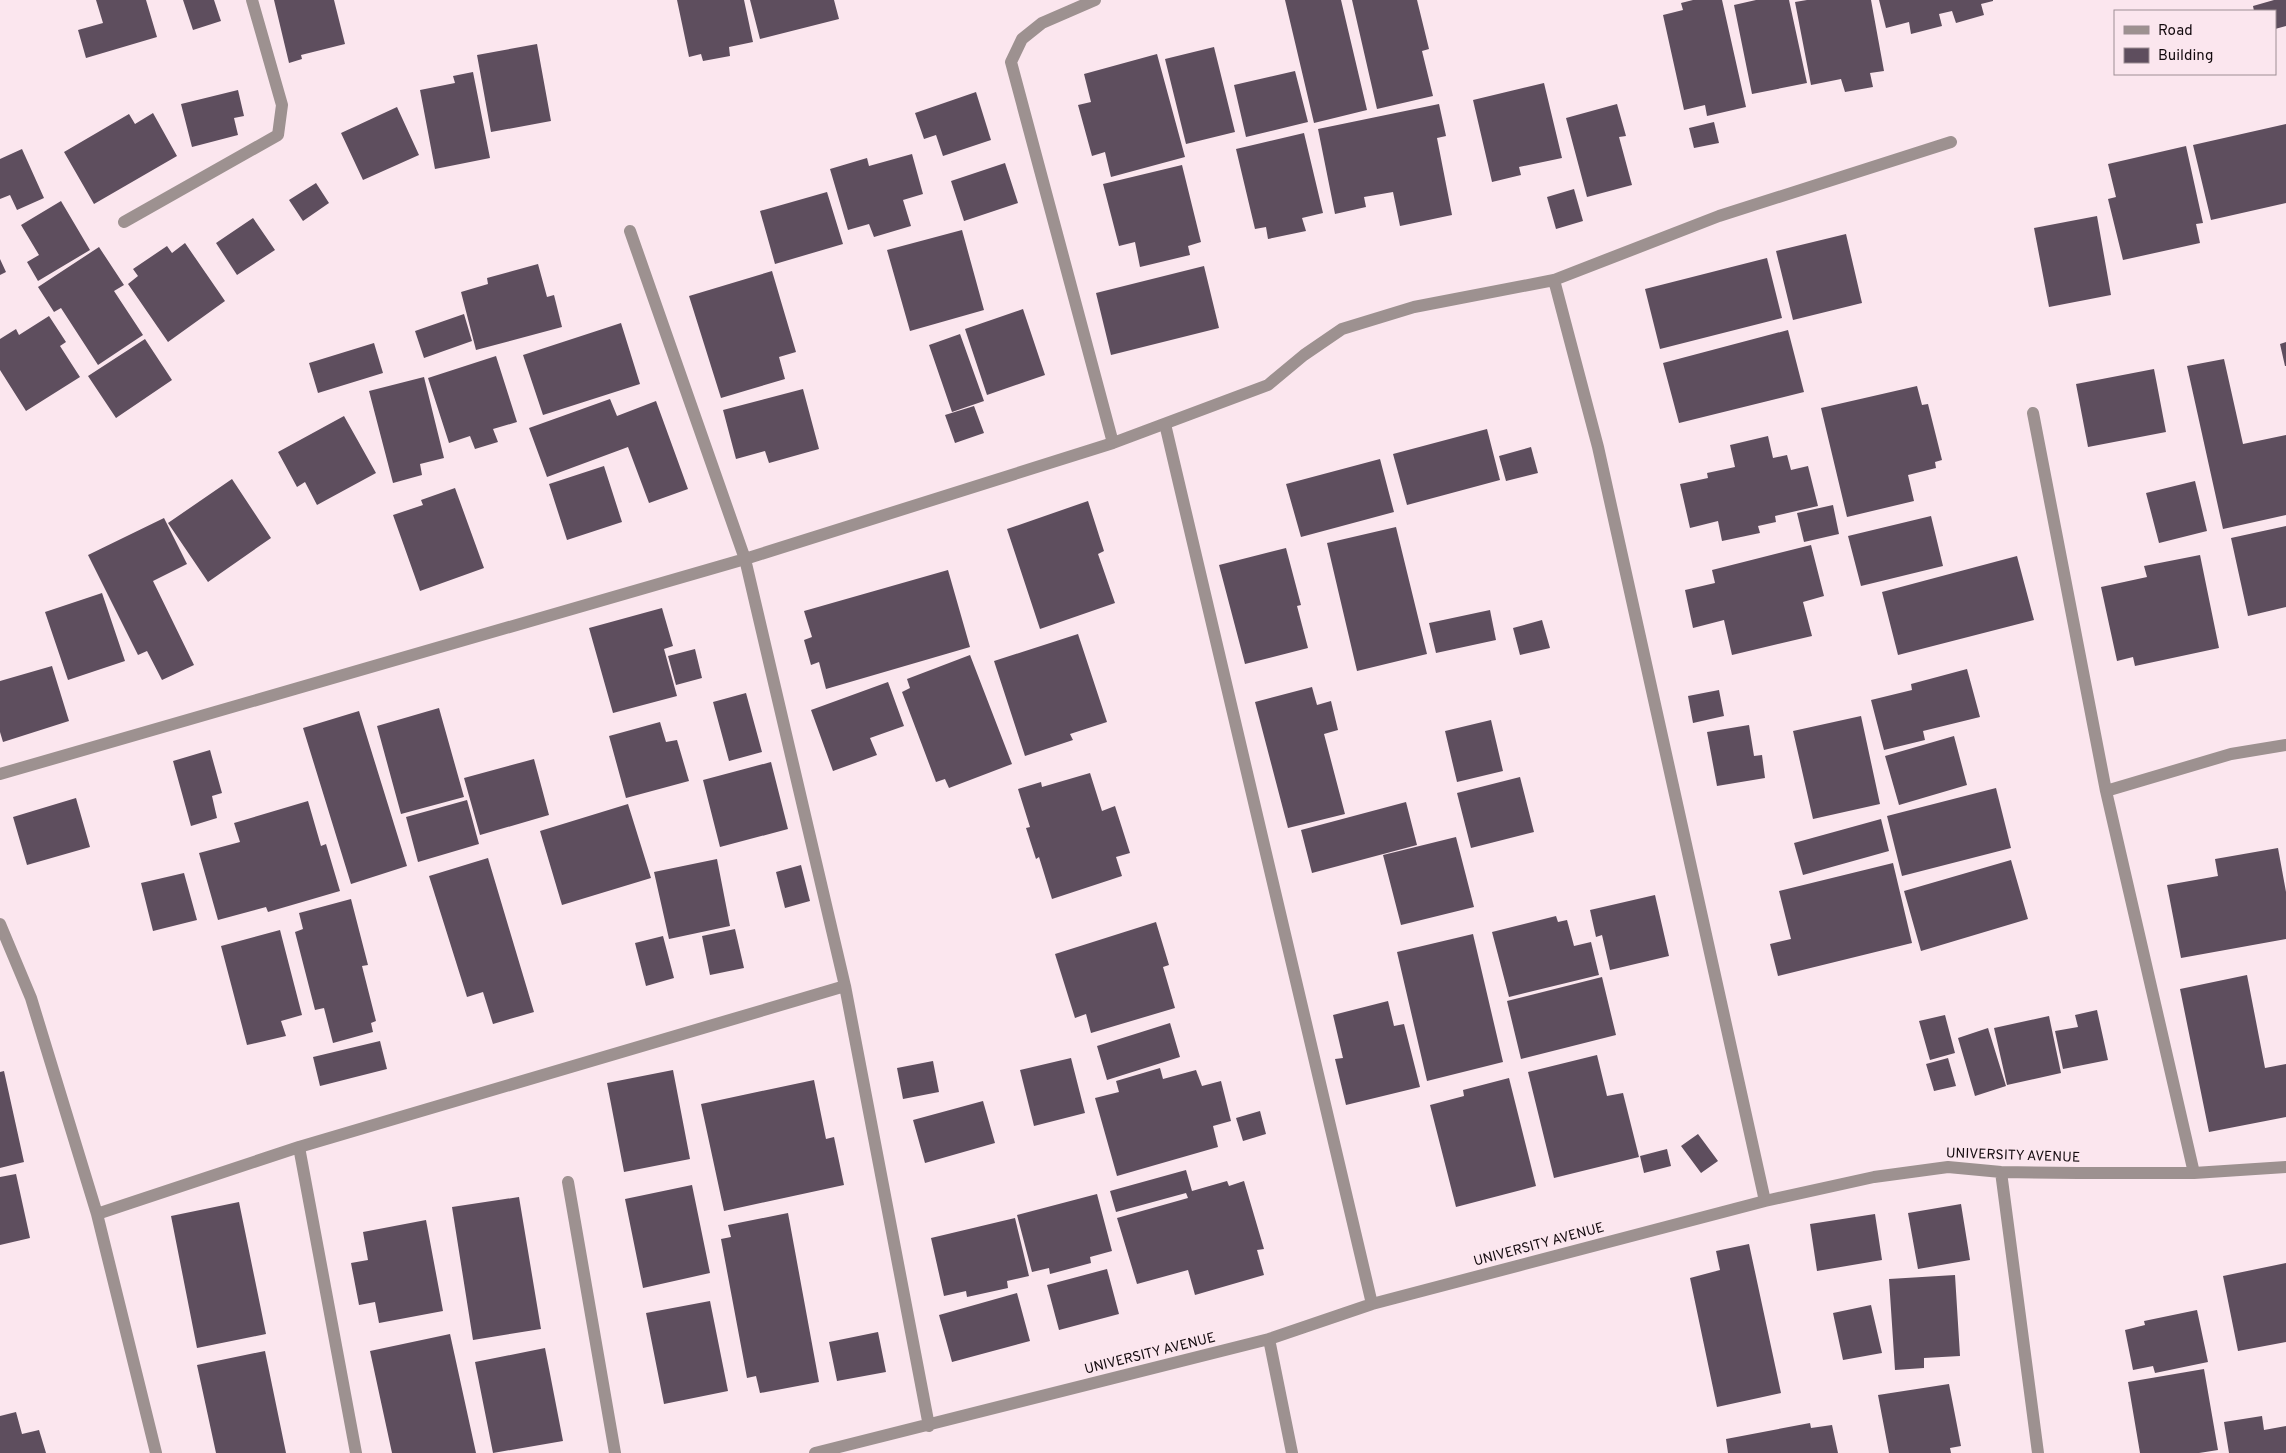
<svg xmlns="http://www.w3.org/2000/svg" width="2286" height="1453" font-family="Overpass,sans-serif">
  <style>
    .building { fill: #5e4e5e }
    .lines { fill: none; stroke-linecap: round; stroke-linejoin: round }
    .minor { stroke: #9d9190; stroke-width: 12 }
    .labels { text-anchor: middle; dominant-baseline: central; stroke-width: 5; stroke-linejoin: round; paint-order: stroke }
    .street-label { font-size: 14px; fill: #130a0e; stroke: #fbe6ee }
  </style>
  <rect width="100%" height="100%" fill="#fbe6ee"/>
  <path class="building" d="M96 0H146L157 37 86 58 78 30 103 23Z
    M183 0H214L221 21 193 30Z
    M274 0H334L345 44 301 55 302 59 289 63Z
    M677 0H744L753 42 729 47 730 56 703 61 701 54 689 57Z
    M750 0H834L839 19 760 39Z
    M1285 0H1341L1367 110 1314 123Z
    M1352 0H1417L1429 49 1422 51 1433 96 1377 109Z
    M1693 0H1722L1746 107 1707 116 1705 105 1684 110 1663 15 1683 10 1681 3Z
    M1756 0H1789L1807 83 1752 94 1734 5Z
    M1807 0H1871L1884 71 1870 73 1873 87 1845 92 1841 79 1811 85 1795 2Z
    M1879 0H1993V1L1981 4 1984 15 1956 23 1952 11 1939 14 1942 26 1911 34 1909 22 1886 28Z
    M2274 0H2286V26L2275 29V11H2254L2253 6Z
    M537 44 551 121 491 132 477 55Z
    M1214 47 1235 132 1186 144 1165 59Z
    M1157 54 1185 157 1111 177 1105 152 1092 156 1078 105 1091 102 1084 74Z
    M1295 71 1308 122 1246 137 1234 85Z
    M473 72 490 158 435 169 420 90 455 83 453 76Z
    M1544 83 1562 158 1519 167 1521 175 1492 182 1473 100Z
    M238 90 244 116 234 118 238 135 192 147 181 104Z
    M976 92 991 140 943 156 936 135 924 139 915 113Z
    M1439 104 1446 136 1437 138 1452 215 1400 226 1393 192 1364 197 1366 207 1335 214 1318 129Z
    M1617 104 1626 136 1619 137 1632 185 1587 197 1566 118Z
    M397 107 419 155 363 180 341 133Z
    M153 113 177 156 94 204 64 152 129 114 135 124Z
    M1714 122 1719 143 1694 148 1689 128Z
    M2286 124V203L2211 220 2193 145Z
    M1304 133 1323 213 1302 218 1306 231 1268 239 1266 227 1255 229 1236 149Z
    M2186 146 2203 223 2196 224 2200 243 2123 260 2108 199 2116 197 2108 164Z
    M22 149 44 198 17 210 10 195 0 199V159Z
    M912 154 923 194 903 200 911 226 874 237 869 224 848 230 830 169 867 158 869 166Z
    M1005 163 1018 203 964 221 951 181Z
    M1182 165 1201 242 1188 246 1190 255 1140 267 1135 242 1119 246 1103 184Z
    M316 183 329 203 303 221 289 200Z
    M1574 189 1583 221 1556 229 1547 197Z
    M827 192 843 244 775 264 760 211Z
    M61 201 90 250 38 281 27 262 39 255 21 225Z
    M2097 216 2111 295 2049 307 2034 228Z
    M253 218 275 250 237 275 216 243Z
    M962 230 984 310 910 331 887 250Z
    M1846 234 1862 303 1793 320 1776 251Z
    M185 243 225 301 168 342 128 284 138 276 133 269 167 246 172 253Z
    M99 247 124 285 114 291 143 335 98 365 61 308 54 312 38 287Z
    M1767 258 1782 318 1660 349 1645 289Z
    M0 259 6 272 0 275Z
    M538 264 547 297 554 295 562 327 476 350 461 292 488 284 487 278Z
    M1204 266 1219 328 1111 355 1096 293Z
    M772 271 796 352 779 357 785 379 721 398 689 296Z
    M1023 309 1045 375 987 395 965 329Z
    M464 314 472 341 424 358 415 331Z
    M49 316 66 342 60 346 80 377 26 411 0 370V339L16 329 19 335Z
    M621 323 640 384 543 415 523 355Z
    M1788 330 1804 392 1679 423 1663 363Z
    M960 334 984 401 952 412 929 345Z
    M145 339 172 380 116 418 88 376Z
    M2286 342V366H2285L2280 344Z
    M374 343 383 373 318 393 309 363Z
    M496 356 517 422 493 429 498 442 475 449 470 436 449 443 428 378Z
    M2224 359 2243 444 2286 435V515L2223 529 2187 366Z
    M2154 369 2166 432 2088 447 2076 384Z
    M424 377 444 458 420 464 422 475 393 483 369 391Z
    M1917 386 1922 405 1928 404 1942 460 1935 462 1936 468 1908 475 1914 501 1847 517 1821 408Z
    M803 389 819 449 769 463 765 451 736 459 723 410Z
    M610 399 617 416 656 401 688 489 649 503 628 447 547 477 529 428Z
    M974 406 984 433 955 443 945 415Z
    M344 416 376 473 317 505 305 482 297 487 278 452Z
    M1487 429 1500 480 1407 505 1393 454Z
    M1768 436 1773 458 1787 455 1791 470 1808 466 1818 506 1775 516 1776 522 1758 526 1760 533 1722 541 1718 521 1690 528 1680 484 1708 478 1707 473 1735 467 1730 445Z
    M1531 447 1538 473 1506 481 1499 456Z
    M1380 459 1394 512 1301 537 1286 484Z
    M604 466 622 522 567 540 549 484Z
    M232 479 271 538 208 582 168 523Z
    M2195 481 2207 531 2159 543 2146 493Z
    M455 488 484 568 420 591 393 515 423 505 421 500Z
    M1088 501 1104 551 1098 554 1115 603 1040 629 1007 529Z
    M1833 505 1839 534 1804 542 1797 513Z
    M1931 516 1943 566 1861 586 1848 536Z
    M164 518 187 564 153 581 194 665 162 680 147 651 138 655 88 555Z
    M2286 526V607L2248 616 2231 538Z
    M1396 527 1427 654 1357 671 1327 543Z
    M1811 545 1824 596 1803 602 1812 636 1732 655 1724 620 1693 628 1685 590 1715 583 1712 570Z
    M1286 548 1301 605 1297 606 1308 648 1245 664 1219 565Z
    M2200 555 2219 648 2135 666 2133 657 2117 661 2101 587 2147 577 2144 566Z
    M2017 556 2034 620 1898 655 1882 592Z
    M948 570 970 647 826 689 819 662 811 665 804 640 812 637 804 611Z
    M102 593 125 661 68 680 45 612Z
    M662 608 673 646 664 649 677 696 613 713 589 628Z
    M1490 610 1496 640 1436 653 1429 623Z
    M1542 620 1550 648 1520 655 1513 628Z
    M1078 634 1107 722 1070 734 1073 740 1025 756 994 661Z
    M695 649 702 678 676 685 668 656Z
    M970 655 1012 764 949 788 945 779 936 782 902 692 910 688 907 679Z
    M52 666 69 721 3 742 0 732V681Z
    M1967 669 1980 717 1923 731 1925 740 1884 750 1871 700 1912 690 1911 684Z
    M888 682 904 726 870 738 877 755 833 771 811 710Z
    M1312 687 1317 705 1331 701 1338 730 1324 734 1345 814 1288 828 1255 702Z
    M1719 690 1724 716 1693 723 1688 696Z
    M746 693 762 752 729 761 713 702Z
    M439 708 464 797 401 814 377 726Z
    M359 711 407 866 351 884 303 728Z
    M1861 716 1880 804 1813 819 1793 731Z
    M1491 720 1503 771 1457 782 1445 731Z
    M660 722 666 742 677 740 689 781 626 798 609 736Z
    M1749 725 1754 756 1762 755 1765 778 1717 786 1707 732Z
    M1954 736 1967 785 1899 805 1885 756Z
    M210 750 222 793 212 796 217 818 191 826 173 761Z
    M534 759 549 815 480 835 464 778Z
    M771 762 788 829 720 847 703 780Z
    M1090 773 1102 811 1115 806 1130 853 1116 857 1122 876 1052 899 1039 857 1036 859 1026 828 1030 827 1018 789 1041 782 1042 787Z
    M1520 777 1534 832 1471 848 1457 793Z
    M1996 788 2011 848 1902 876 1887 816Z
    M76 798 90 847 27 865 13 817Z
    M467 800 479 844 418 862 406 817Z
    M308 801 321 846 326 844 340 891 268 912 266 907 218 920 199 853 240 842 234 823Z
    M1406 802 1417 845 1312 873 1301 830Z
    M628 804 651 878 562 905 540 831Z
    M1881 819 1889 851 1803 875 1794 843Z
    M1456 837 1474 907 1401 925 1383 855Z
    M2278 848 2286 892V939L2181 958 2167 885 2218 876 2215 859Z
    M488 858 534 1012 493 1024 483 992 467 997 429 876Z
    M717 859 730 926 669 939 654 872Z
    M2011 860 2028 919 1921 951 1904 891Z
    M1893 863 1912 943 1778 976 1770 944 1791 939 1779 891Z
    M801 865 810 901 785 908 776 872Z
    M184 873 197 920 153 931 141 883Z
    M1655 895 1669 956 1610 970 1602 935 1596 937 1590 910Z
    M351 899 368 965 362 966 376 1021 371 1023 373 1032 333 1043 324 1008 315 1010 295 932 303 929 299 913Z
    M1556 916 1558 922 1567 920 1574 946 1591 942 1599 975 1509 997 1492 932Z
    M1156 922 1169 965 1163 967 1175 1008 1091 1033 1086 1014 1075 1018 1055 954Z
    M735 929 744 968 710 975 702 936Z
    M280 930 302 1015 281 1021 286 1036 247 1045 221 946Z
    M1473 934 1503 1062 1427 1081 1397 952Z
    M663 936 674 978 646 986 635 943Z
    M2247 975 2265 1068 2286 1064V1117L2209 1132 2180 989Z
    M1602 977 1616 1035 1521 1059 1507 1001Z
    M1388 1001 1394 1026 1404 1024 1420 1087 1346 1105 1335 1059 1343 1058 1333 1015Z
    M2097 1010 2108 1060 2063 1069 2055 1031 2078 1027 2075 1015Z
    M1945 1015 1955 1053 1930 1060 1919 1021Z
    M2049 1016 2061 1073 2007 1085 1994 1028Z
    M1170 1023 1180 1057 1107 1080 1097 1046Z
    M1988 1028 2006 1086 1975 1096 1958 1038Z
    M380 1041 387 1069 320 1086 313 1057Z
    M1597 1055 1607 1096 1623 1093 1639 1157 1554 1178 1528 1072Z
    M1071 1058 1085 1113 1034 1126 1020 1070Z
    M1948 1058 1956 1086 1934 1091 1926 1064Z
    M933 1061 939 1092 903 1099 897 1068Z
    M1160 1068 1163 1079 1196 1070 1202 1086 1221 1081 1231 1121 1213 1126 1218 1147 1117 1176 1095 1098 1119 1092 1116 1081Z
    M673 1070 690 1159 624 1172 607 1083Z
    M4 1071 24 1162 0 1168V1072Z
    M1509 1078 1536 1186 1456 1207 1430 1105 1464 1096 1463 1090Z
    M814 1080 826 1139 834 1137 844 1185 724 1211 701 1104Z
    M983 1101 995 1143 925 1163 913 1120Z
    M1260 1111 1266 1134 1243 1141 1236 1118Z
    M1698 1134 1718 1161 1701 1173 1681 1146Z
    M1667 1149 1671 1166 1644 1173 1640 1156Z
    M1186 1170 1192 1191 1227 1181 1229 1186 1244 1181 1264 1249 1257 1250 1264 1275 1195 1295 1188 1270 1137 1284 1117 1218 1188 1198 1186 1193 1116 1212 1110 1191Z
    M16 1174 30 1238 0 1245V1177Z
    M692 1185 710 1273 643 1288 625 1199Z
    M1097 1194 1112 1251 1090 1257 1091 1263 1050 1274 1049 1268 1032 1272 1017 1215Z
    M519 1197 541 1329 473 1340 452 1207Z
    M239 1202 266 1334 197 1348 171 1216Z
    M1961 1204 1970 1260 1918 1269 1908 1213Z
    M788 1213 819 1382 760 1393 756 1376 747 1378 721 1239 731 1237 728 1225Z
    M1875 1214 1882 1260 1817 1271 1810 1224Z
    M1015 1218 1029 1276 1007 1281 1008 1288 967 1297 966 1291 944 1296 931 1238Z
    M426 1220 443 1311 379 1323 375 1302 359 1305 351 1263 368 1260 363 1232Z
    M1749 1244 1781 1393 1717 1407 1690 1278 1720 1270 1716 1251Z
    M2286 1263V1342L2238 1351 2223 1276Z
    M1107 1269 1119 1314 1059 1330 1047 1285Z
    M1955 1275 1960 1356 1924 1358V1368L1895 1370 1889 1279Z
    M1017 1293 1030 1341 952 1362 939 1315Z
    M710 1301 728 1391 664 1404 646 1313Z
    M1871 1305 1882 1353 1843 1360 1833 1313Z
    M2197 1310 2208 1362 2155 1373 2153 1366 2133 1370 2125 1330 2145 1325 2144 1321Z
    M878 1332 886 1372 837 1381 829 1342Z
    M450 1334 476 1453H392L370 1351Z
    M545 1348 563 1441 493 1453 475 1362Z
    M265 1351 286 1453H216L197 1365Z
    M2204 1369 2218 1450 2199 1453H2140L2128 1382Z
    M1949 1384 1961 1446 1950 1448 1951 1453H1889L1878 1395Z
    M16 1412 22 1434 39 1430 46 1453H0V1416Z
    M2262 1416 2264 1430 2286 1426V1453H2229L2224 1422Z
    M1810 1423 1811 1428 1832 1425 1838 1453H1728L1726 1439Z"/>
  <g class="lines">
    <path class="minor" d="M1095 0 1042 23 1022 39 1011 62 1113 443
      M124 222 278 135 282 105 252 0
      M630 231 745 559 845 986 929 1426
      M1554 280 1598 447 1765 1201
      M2033 413 2106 791 2194 1173
      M1165 424 1372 1304
      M0 774 745 559 1113 443 1268 385 1304 355 1342 329 1414 307 1554 280 1719 216 1951 142
      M2106 791 2231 754 2286 745
      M0 924 31 998 97 1214 156 1453
      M299 1147 356 1453
      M2001 1172 2038 1453
      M568 1182 615 1453
      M97 1214 299 1147 845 986
      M1269 1339 1292 1453
      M815 1453 1269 1339 1372 1304 1765 1201 1874 1177 1948 1167 2001 1172 2078 1173H2194L2286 1167"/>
  </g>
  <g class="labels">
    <g class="street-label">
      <text transform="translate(2013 1156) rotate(2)">UNIVERSITY AVENUE</text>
      <text transform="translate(1539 1245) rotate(-15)">UNIVERSITY AVENUE</text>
      <text transform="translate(1150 1354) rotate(-14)">UNIVERSITY AVENUE</text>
    </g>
  </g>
  <rect x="2114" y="10" width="162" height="65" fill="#fbe6ee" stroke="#9e8e94"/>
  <rect x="2124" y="26" width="25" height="8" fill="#9d9190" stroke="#9e8e94"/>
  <text x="2158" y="35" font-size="15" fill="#130a0e">Road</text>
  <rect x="2124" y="48" width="25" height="15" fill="#5e4e5e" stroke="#9e8e94"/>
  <text x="2158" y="60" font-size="15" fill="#130a0e">Building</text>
</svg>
